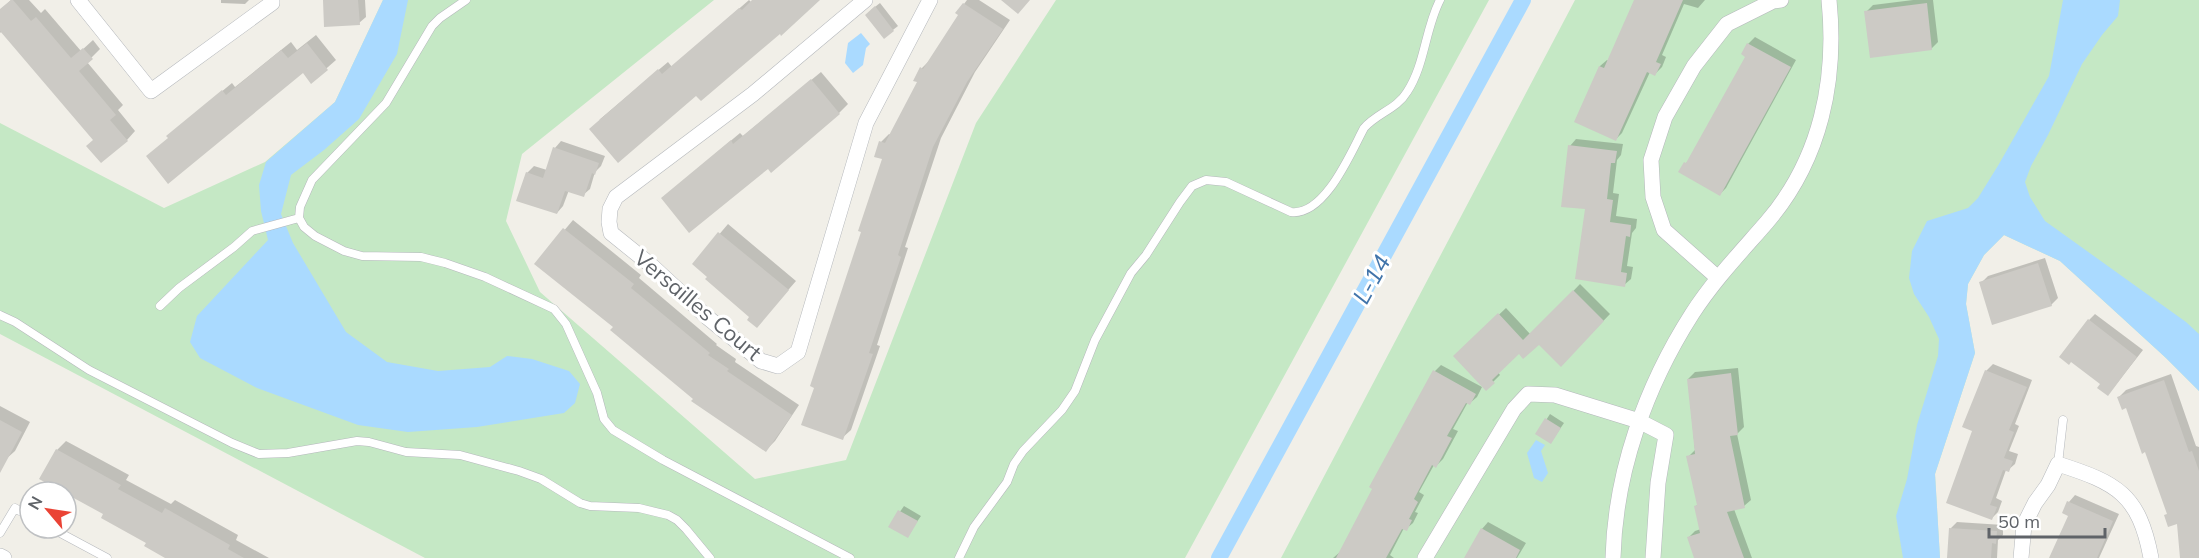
<svg xmlns="http://www.w3.org/2000/svg" width="2199" height="558" font-family="Mulish,sans-serif">
  <style>
    .green { fill: #c5e8c5 }
    .water { fill: #aadaff }
    .shadow { fill: #0003 }
    .lines { fill: none; stroke-linecap: round; stroke-linejoin: round }
    .canal { stroke: #aadaff; stroke-width: 16 }
    .building { fill: #cccac5 }
    .service-casing { stroke: #b5b8bc; stroke-width: 9 }
    .minor-casing { stroke: #b5b8bc; stroke-width: 16 }
    .service { stroke: #fff; stroke-width: 8 }
    .minor { stroke: #fff; stroke-width: 15 }
    .labels { text-anchor: middle; dominant-baseline: central; stroke-width: 6; stroke-linejoin: round; paint-order: stroke }
    .street-label { font-size: 22px; fill: #5f6368; stroke: #fff }
    .water-label { font-size: 24px; font-style: italic; fill: #4174aa; stroke: #fff }
  </style>
  <rect width="100%" height="100%" fill="#f1efe8"/>
  <path class="green" d="M383 0H714L522 154 506 221 540 292 755 479 846 460 976 123 1056 0H1489L1185 558H425L0 334V123L164 208 265 162 335 102Z
    M1575 0H2199V391L2166 358 2060 261 2004 235 1984 255 1968 284 1966 304 1975 353 1935 474 1940 558H1281Z"/>
  <path class="water" d="M383 0H408L397 54 359 119 324 150 291 175 281 214 293 243 346 332 387 362 438 371 490 367 507 356 532 359 569 371 580 384 575 403 564 413 477 427 408 432 358 425 257 388 200 358 190 342 197 316 268 240 261 211 259 185 266 162 335 102Z
    M2063 0H2120L2118 16 2102 35 2082 64 2048 135 2031 166 2025 182 2030 197 2045 221 2186 322 2199 334V391L2166 358 2060 261 2004 235 1984 255 1968 284 1966 304 1975 353 1935 474 1940 558H1903L1896 516 1907 479 1917 425 1938 356 1939 339 1929 317 1914 294 1909 278 1912 251 1927 221 1968 208 1978 198 1999 164 2049 76Z
    M861 33 870 44 866 48 863 65 853 73 845 63 848 43Z
    M1536 440 1545 445 1541 451 1548 473 1542 482 1534 478 1527 453Z"/>
  <path class="shadow" d="M11 0H29L41 13 45 9 81 51 93 40 100 49 87 62 123 105 118 110 135 131 127 140 95 139 2 31 0 33V10Z
    M221 0H249L245 4 221 3Z
    M324 0H365L366 17 359 23Z
    M749 0 751 2 754 0H817L780 32 696 94 599 120 668 62 672 67Z
    M967 0H979L1010 20 975 72 941 138 905 247 908 248 877 345 880 346 851 430 842 438 816 387 884 158 881 142 889 134 891 135 919 81 922 68 930 60 960 15 964 4Z
    M1635 0H1705L1698 8 1684 4 1662 55 1666 57 1662 67 1655 74 1650 72 1622 133 1616 139 1576 122 1600 66 1607 60 1609 61Z
    M1913 0H1933L1938 42 1931 49 1866 12 1873 5Z
    M880 3 898 26 884 37 871 10Z
    M316 35 336 60 312 81 303 71 168 136 232 83 235 87 291 42 297 50Z
    M1755 37 1796 60 1726 188 1720 194 1680 172 1690 158 1747 56 1748 44Z
    M821 72 848 104 839 113 663 198 740 133 743 136Z
    M1576 139 1623 144 1621 155 1617 160 1613 193 1619 194 1616 216 1637 219 1636 228 1632 233 1627 266 1633 267 1631 279 1624 285 1587 208 1570 146Z
    M561 141 605 156 601 166 595 172 590 189 583 195 569 190 563 206 557 213 527 173 534 166 547 170 555 148Z
    M573 220 641 275 639 278 717 344 716 345 736 359 735 362 799 405 775 441 766 450 695 399 615 327 536 264Z
    M728 224 796 281 757 326 751 316 694 264Z
    M2045 258 2058 298 2051 305 1981 283 1988 276Z
    M1580 284 1610 314 1561 365 1539 343 1519 352 1498 372 1500 375 1486 389 1455 356 1506 308 1531 335Z
    M2095 314 2143 350 2114 387 2103 384 2089 320Z
    M1993 364 2032 380 2015 424 2019 426 2009 451 2018 454 2015 464 2008 470H2006L1996 498 2002 501 1998 512 1992 518 1974 430 1986 371Z
    M1441 365 1482 387 1477 397 1470 403 1468 402 1453 429 1458 431 1443 459 1436 466 1434 465 1419 492 1424 495 1415 512 1418 513 1413 523 1406 529 1404 528 1390 555 1394 558H1333L1340 552 1435 371Z
    M1738 368 1744 427 1737 434 1751 500 1744 506 1734 509 1752 558H1696L1688 538 1695 531 1701 529 1696 506 1698 504 1688 457 1695 450 1688 379 1695 372Z
    M2171 374 2196 446 2199 447V514L2169 513 2146 450 2127 406 2119 397 2126 390Z
    M0 406 30 422 15 451 6 459 0 456Z
    M1550 414 1564 423 1551 442 1537 434Z
    M66 441 129 475 126 480 171 504 175 500 238 535 236 540 269 558H168L105 513 57 450Z
    M2075 495 2119 514 2099 558H2051L2070 515 2064 512 2069 502Z
    M904 506 921 516 907 536 890 526Z
    M1488 522 1526 543 1517 558H1465L1482 529Z
    M1957 522 2003 525V535L1998 540 1997 558H1948L1951 528Z"/>
  <g class="lines">
    <path class="canal" d="M1219 558 1523 0"/>
  </g>
  <path class="building" d="M11 0H13L31 21 36 17 71 58 83 48 93 59 79 71 116 115 110 120 128 141 101 163 86 146 93 140 0 31V9Z
    M323 0H358L360 25 324 27Z
    M752 0H820L781 36 780 34 701 101 696 96 618 163 589 129 658 69 662 74 739 8 742 10Z
    M1001 0H1030L1018 14Z
    M1634 0H1683L1656 62 1661 64 1655 76 1647 72 1616 141 1574 122 1599 66 1604 68Z
    M963 3 1003 29 967 82 933 147 898 255 901 257 869 353 873 354 843 440 801 425 814 388 810 386 861 232 858 231 882 159 874 157 879 141 885 143 917 82 913 81 920 67 923 69 958 15 955 13Z
    M1927 3 1932 50 1870 58 1864 11Z
    M875 6 894 31 884 39 865 15Z
    M307 43 328 70 311 84 303 73 168 184 146 156 168 138 166 136 222 90 226 95 281 50 288 58Z
    M1747 43 1791 67 1720 196 1678 172 1684 162 1686 163 1745 57 1741 54Z
    M811 79 840 114 771 173 768 169 689 233 661 198 731 140 733 144Z
    M1568 145 1617 151 1615 163H1611L1607 199 1613 200 1610 222 1631 225 1630 237 1626 236 1621 272 1627 273 1625 287 1575 279 1585 209 1561 207Z
    M553 147 599 163 595 175 592 173 584 197 565 191 557 214 516 201 526 172 543 178Z
    M563 228 634 284 631 288 710 353 708 355 729 369 727 371 792 415 766 452 691 401 693 399 610 330 613 327 534 264Z
    M718 232 789 290 757 328 747 320 749 317 705 279 707 277 692 264Z
    M2038 263 2052 306 1992 325 1979 282Z
    M1573 290 1604 321 1561 367 1539 345 1523 359 1519 354 1492 380 1495 383 1486 391 1453 356 1498 313 1523 340Z
    M2088 319 2137 357 2108 396 2097 388 2100 384 2071 362 2069 365 2059 357Z
    M1433 370 1476 394 1470 405 1466 403 1447 436 1452 438 1442 457 1436 468 1432 465 1414 499 1418 502 1409 519 1412 520 1407 531 1402 529 1386 558H1336L1372 489 1369 487Z
    M1985 370 2027 387 2009 430 2014 432 2004 458 2013 461 2009 472 2003 470 1990 505 1997 507 1992 520 1946 503 1972 431 1962 427Z
    M1731 373 1738 435 1730 436 1745 508 1727 512 1744 558H1694L1687 537 1700 533 1694 506 1697 505 1686 456 1695 454 1687 379Z
    M2164 380 2189 452 2192 451 2199 471V558H2180L2177 524 2168 527 2164 515 2167 514 2145 452 2142 454 2126 408 2122 410 2117 397Z
    M1545 418 1561 428 1551 444 1535 434Z
    M0 420 22 432 0 473Z
    M56 449 121 485 118 489 162 513 165 508 230 545 228 549 244 558H165L144 546 146 543 101 518 103 514 39 479Z
    M2067 501 2113 521 2097 558H2049L2068 516 2062 513Z
    M898 510 918 521 908 538 888 527Z
    M1481 528 1520 550 1516 558H1464Z
    M1949 528 1997 531 1996 544 1992 543 1991 558H1947Z"/>
  <g class="lines">
    <defs>
      <path id="service" d="M466 0 440 18 432 26 386 103 312 180 300 207 299 218 304 227 315 236 344 251 362 256 421 257 445 263 485 277 554 309 566 324 597 393 604 419 613 430 663 460 850 558
        M160 306 179 288 234 247 252 231 299 218
        M0 315 15 322 89 370 232 443 259 454 288 453 357 441 369 442 406 452 460 455 519 471 541 479 580 503 590 506 639 508 668 515 677 520 686 529 710 558
        M2058 464 2063 420
        M51 528 107 558
        M0 533 15 508 30 517
        M959 558 974 527 1007 482 1014 464 1023 451 1062 410 1075 391 1095 340 1131 273 1146 255 1180 202 1192 186 1206 180 1226 182 1291 212C1325 216 1351 152 1364 128 1377 113 1397 109 1407 92 1425 65 1425 29 1440 0"/>
      <path id="minor" d="M78 0 151 91 272 3V0
        M865 0 753 94 616 197 610 209 609 222 611 233 652 266 707 317 761 361 778 366 798 352 866 123 930 0
        M1718 278 1664 230 1653 197 1651 160 1665 117 1694 66 1727 24 1773 1 1781 0
        M0 556 4 558
        M1425 558 1514 409 1528 394 1555 395 1639 421 1666 435 1658 483 1653 558
        M1613 558C1615 472 1646 386 1692 314 1714 280 1741 252 1767 222 1821 159 1837 80 1829 0
        M2021 558 2024 525 2035 503 2048 485 2058 464C2117 483 2139 494 2151 558"/>
    </defs>
    <use href="#service" class="service-casing"/>
    <use href="#minor" class="minor-casing"/>
    <use href="#service" class="service"/>
    <use href="#minor" class="minor"/>
  </g>
  <g class="labels">
    <g class="street-label">
      <text transform="translate(698 305) rotate(40)">Versailles Court</text>
    </g>
    <g class="water-label">
      <text transform="translate(1371 279) rotate(-61)">L-14</text>
    </g>
  </g>
  <g transform="translate(48 510) rotate(299)"><circle r="28" fill="#ffffff" stroke="#bfc1c3" stroke-width="1.5"/>
  <path d="M0-4.5L10 22L0 15L-10 22Z" fill="#ea4335"/>
  <text y="-9" font-size="16" font-weight="bold" text-anchor="middle" fill="#5f6368">N</text>
  </g>
  <path d="M1989 528v9h116v-9" fill="none" stroke="#5f6368" stroke-width="3"/>
  <text x="1998" y="528" font-size="18" fill="#5f6368" stroke="#ffffff" stroke-width="4.5" paint-order="stroke">50 m</text>
</svg>
